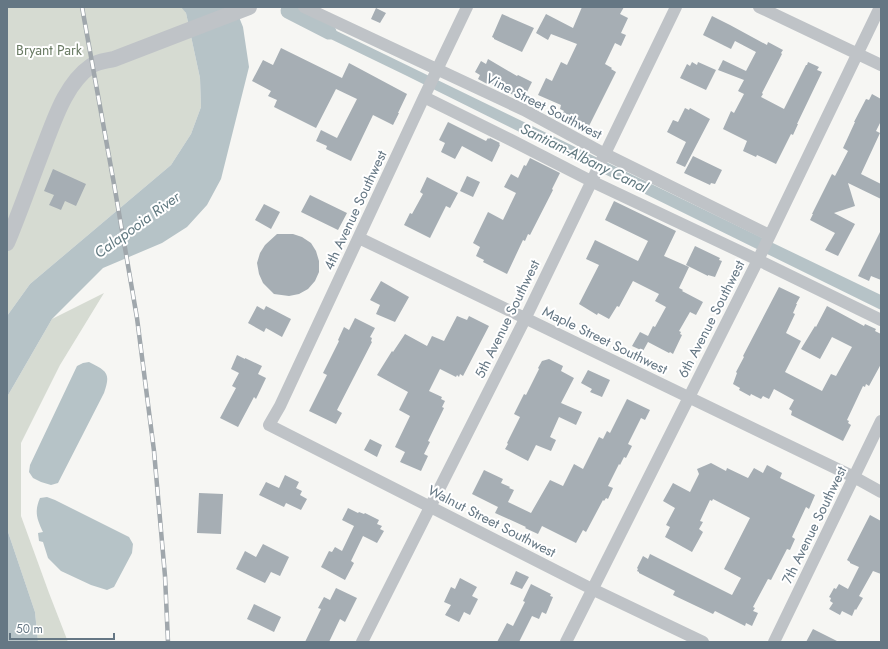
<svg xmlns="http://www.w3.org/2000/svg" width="888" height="649" font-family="Jost,sans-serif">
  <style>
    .green { fill: #d6dbd2 }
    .water { fill: #b6c3c7 }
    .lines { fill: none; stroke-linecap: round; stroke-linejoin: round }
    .canal { stroke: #b6c3c7; stroke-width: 15 }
    .building { fill: #a6aeb4 }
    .minor { stroke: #bfc3c7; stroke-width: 12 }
    .tertiary { stroke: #bfc3c7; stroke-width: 16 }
    .rail-casing { stroke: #a0a7ac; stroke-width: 4.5 }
    .rail { stroke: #fff; stroke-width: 3; stroke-dasharray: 9; stroke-linecap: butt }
    .labels { text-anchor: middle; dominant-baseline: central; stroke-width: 4; stroke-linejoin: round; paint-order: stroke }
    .park-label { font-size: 14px; fill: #6a7b64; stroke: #fff }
    .street-label { font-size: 14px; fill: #657784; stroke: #fff }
    .water-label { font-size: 15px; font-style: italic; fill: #617980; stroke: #fff }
  </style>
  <rect width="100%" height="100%" fill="#f6f6f3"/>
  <path class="green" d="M7 7H182L186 13 200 78 201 107 191 134 171 165 30 284 7 316Z
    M104 293 60 365 21 443V516L49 593 68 642H38L35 612 7 529V397L52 319Z"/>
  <path class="water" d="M181 7H235L243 27 249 67 221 179 207 205 187 227 162 243 103 268 52 319 7 397V316L30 284 171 165 191 134 201 107 200 78 186 13Z
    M312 19 746 230 881 295V310L572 158 405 75 314 31 309 26Z
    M89 362C107 371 111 373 104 393L58 483 51 485 41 482 33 478 29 472 30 465 77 366 83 363Z
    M47 497 55 500 129 537 133 544 132 553 114 587 107 590 91 585 61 571 48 558 43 542 39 541 38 533 43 532C37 519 34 512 40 498Z
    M7 529 35 612 38 642H7Z"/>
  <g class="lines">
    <path class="canal" d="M288 11 329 32"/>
  </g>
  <path class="building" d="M582 7H624L620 14 628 18 621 33 626 35 621 46 615 43 605 64 612 68 611 69 616 72 588 128 585 126V127L561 116 564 111 560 109 561 105 538 95 546 78 552 81 561 62 567 65 577 44 551 34 548 40 536 33 546 14 573 28Z
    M376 8 386 13 380 23 371 19Z
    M502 14 534 28 522 52 494 39V38L492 37Z
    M712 16 730 25 767 45 768 42 783 50 781 53 782 54 762 93 763 94 761 97 784 109 806 65H807L808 62 819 67 817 70 822 72 797 124H798L793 135 791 134 776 164 757 155 756 157 743 151 747 141 723 129 731 111 734 113 744 94 738 91 744 80 718 70 723 60 746 71 756 52 735 41 731 49 703 35Z
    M281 48 342 78 349 63 407 94 398 113H399L393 125 373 115 351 161 326 149 327 146 316 141 321 130 337 138 357 99 336 89 316 128 274 107 277 100 268 96 271 91 252 81 263 60 273 65Z
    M488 59 517 76 518 75 532 82 524 98 518 95 517 97 490 83 489 85 478 79 480 75 475 72 481 61 486 64Z
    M692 62 697 65 698 62 716 70 706 90 680 78 687 64 690 66Z
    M872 94 881 99V121L876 131 880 133 861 174 881 184V199L848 183 855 206 834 213 855 224 838 256 825 250 835 233 810 220 813 214H812L832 174 835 176 848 151 843 148 855 122H854L866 99 869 100Z
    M685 108 689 110 690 108 710 119 685 167 676 163 686 142 667 132 673 120 678 122Z
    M448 122 486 141 488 138 489 139 490 138 500 143 499 144 500 145 492 162 462 146 455 159 441 152 445 143 439 140Z
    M693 156 722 170 715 184 711 183 710 185 684 173Z
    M530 158 560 173 552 189 553 190 530 235 528 234 525 241 523 240 507 274 483 262 484 260 476 256 480 247 473 243 488 212 503 220 516 193 504 187 511 174 518 178 524 165 526 166Z
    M53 169 86 184 76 206 65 201 61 210 49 205 54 195 44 191Z
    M467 176 480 182 473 197 460 191Z
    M427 177 458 193 450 208 446 206 430 238 404 225 410 213 412 214 423 194 420 192Z
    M310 195 347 213 338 230 301 212Z
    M614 201 676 231 664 256 689 267 679 288 683 290 682 291 703 302 696 315 690 312 679 331 681 332 680 334 682 335 673 354 670 352 669 353 648 342 643 351 632 346 640 332 648 336 653 326 655 327 666 307 655 301 659 294 633 281 619 307 617 306 609 319 598 313 597 315 579 304 599 265 586 259 595 240 638 261 648 241 605 220Z
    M264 204 280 212 271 229 255 220Z
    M881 230V280L871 276 869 281 858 276Z
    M277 234H293L302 237 311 243 316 251 319 261V272L315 281 308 289 299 294 289 296 274 294 263 283 259 274 257 263 260 253 265 245Z
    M695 246 720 258 719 260 722 261 715 277 708 275V276L686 265Z
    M381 281 409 297 395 322 376 314 380 305 370 300Z
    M779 287 800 297 796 304H797L793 313 795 314 786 333 801 341 785 372 822 391 831 374 836 376 852 347 832 337 820 359 801 349 815 326 816 327 827 306 864 326 865 324 876 329 875 331 881 334V364L869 386 866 384 865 387 863 386 847 420 849 421 848 423 851 425 843 441 791 415 792 411 789 409 794 400 774 389 769 399 763 396 761 399 751 394 750 396 739 390 740 388 733 384 737 373 736 372 744 357 743 356Z
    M257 306 264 310 266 306 291 319 282 337 266 328 264 332 248 323Z
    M457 316 467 320 469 316 489 326 463 376 460 374 459 377 457 375 456 377 440 369 429 391 442 397 441 399 445 401 442 407 444 408 428 441 430 442 424 454 428 456 421 471 400 462 405 452 395 447 410 416 399 410 408 392 377 375 392 351 393 352 405 334 427 346 432 336 444 341Z
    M355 318 375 328 370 337 372 338 371 341 372 342 337 410 342 413 336 424 309 411 327 375 323 373 339 341 338 340 344 327 349 330Z
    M237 355 245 359V358L262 366 258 374 266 378 256 399 254 397 238 427 220 418 236 388 232 386 239 373 231 369Z
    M549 359 563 366 561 371 574 378 561 403 582 412 576 425 559 417 550 437 556 440 551 451 536 445 528 461 505 449 508 444 507 443 520 417 514 414 524 394 526 395 539 369 538 368 542 361Z
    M588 370 610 380 602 397 590 392 592 389 581 383Z
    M627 399 650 410 645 420 641 418 628 444 632 446 626 458 624 457 620 465 619 464 608 486 613 488 608 499 606 498 604 501 603 500 586 532 583 530 576 543 542 526 538 534 525 528 526 527 495 513 498 507 472 494 484 470 503 479 501 483 510 487 509 488 514 490 508 502 531 513 550 480 563 486 574 464 583 469 599 437 603 439 607 431 610 433Z
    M370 439 382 445 377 457 364 450Z
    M711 463 726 471 727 468 748 478 754 468 763 473 767 465 782 473 780 478 815 495 809 509 806 507 792 537 795 539 790 550 787 549 771 580 768 579 753 607 755 608 753 611 758 613 752 626 746 623 745 626 715 611 713 614 673 595 675 591 639 573V572L637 571 638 569 637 568 643 556 648 559 650 554 732 595 741 578 724 569 750 518 713 499 712 501 710 500 700 521 703 522 699 529 703 532 692 552 665 537 670 527 666 525 675 508 663 501 673 483 690 492 699 474 697 469Z
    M285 475 299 482 296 488 302 491 300 495 307 499 301 510 286 503 284 507 259 495 266 482 279 488Z
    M199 493 223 494 221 534 197 533Z
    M348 508 358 513 359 512 364 514 365 513 379 520 377 524 382 526 380 529 384 531 377 543 363 536 351 561 354 563 345 580 321 567 329 551 332 552 335 547 342 551 354 526 342 520Z
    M870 515 881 521V574L873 571 859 596 863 598 856 610 855 609 852 616 842 611 840 615 829 609 833 603 830 601 831 598 829 597 834 588 836 589 839 584 848 589 859 567 850 563V562L847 560Z
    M263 544 289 557 280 576 271 572 265 583 236 569 245 551 256 557Z
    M516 571 529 577 522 589 510 584Z
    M460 578 477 587 472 596 478 599 470 615 464 612 459 622 445 615 451 605 444 602 451 587 455 589Z
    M531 584 551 594 550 596 553 597 546 614 542 612 539 619 532 616 519 642H497L507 623 513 626 525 602 523 601Z
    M336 588 357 598 345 622 340 619 329 642H305L321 609 318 608 324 597 330 600Z
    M254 604 281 617 274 632 247 619Z
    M813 629 839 642H806Z"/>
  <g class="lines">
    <path class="minor" d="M304 7 524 110 605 154 769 235
      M467 7 424 97 280 406 269 425 592 589 703 642
      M759 7 881 65
      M424 97 511 140 591 181 758 260 881 320
      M359 238 854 477 881 492
      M362 642 525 319 676 7
      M566 642 758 260 880 7
      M774 642 881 421"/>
    <path class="tertiary" d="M7 243C20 212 31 180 43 149 54 121 65 84 91 66 98 61 107 61 114 59L249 7"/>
    <defs>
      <path id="rail" d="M82 7 114 184 137 318 154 451 165 576 168 642"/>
    </defs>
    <use href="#rail" class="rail-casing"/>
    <use href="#rail" class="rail"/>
  </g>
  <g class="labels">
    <g class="park-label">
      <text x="49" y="50">Bryant Park</text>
    </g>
    <g class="street-label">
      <text transform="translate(544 106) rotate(27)">Vine Street Southwest</text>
      <text transform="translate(355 210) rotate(-65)">4th Avenue Southwest</text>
      <text transform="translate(507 319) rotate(-64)">5th Avenue Southwest</text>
      <text transform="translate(711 319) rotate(-63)">6th Avenue Southwest</text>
      <text transform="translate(605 340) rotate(26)">Maple Street Southwest</text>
      <text transform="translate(492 521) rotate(27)">Walnut Street Southwest</text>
      <text transform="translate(814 525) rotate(-64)">7th Avenue Southwest</text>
    </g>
    <g class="water-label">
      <text transform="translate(584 158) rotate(26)">Santiam-Albany Canal</text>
      <text transform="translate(137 225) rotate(-36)">Calapooia River</text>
    </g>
  </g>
  <rect width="888" height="649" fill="none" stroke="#657784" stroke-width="16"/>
  <path d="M10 633v6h104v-6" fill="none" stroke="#657784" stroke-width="2"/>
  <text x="16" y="633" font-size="12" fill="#657784" stroke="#ffffff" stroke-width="3" paint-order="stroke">50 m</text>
</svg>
